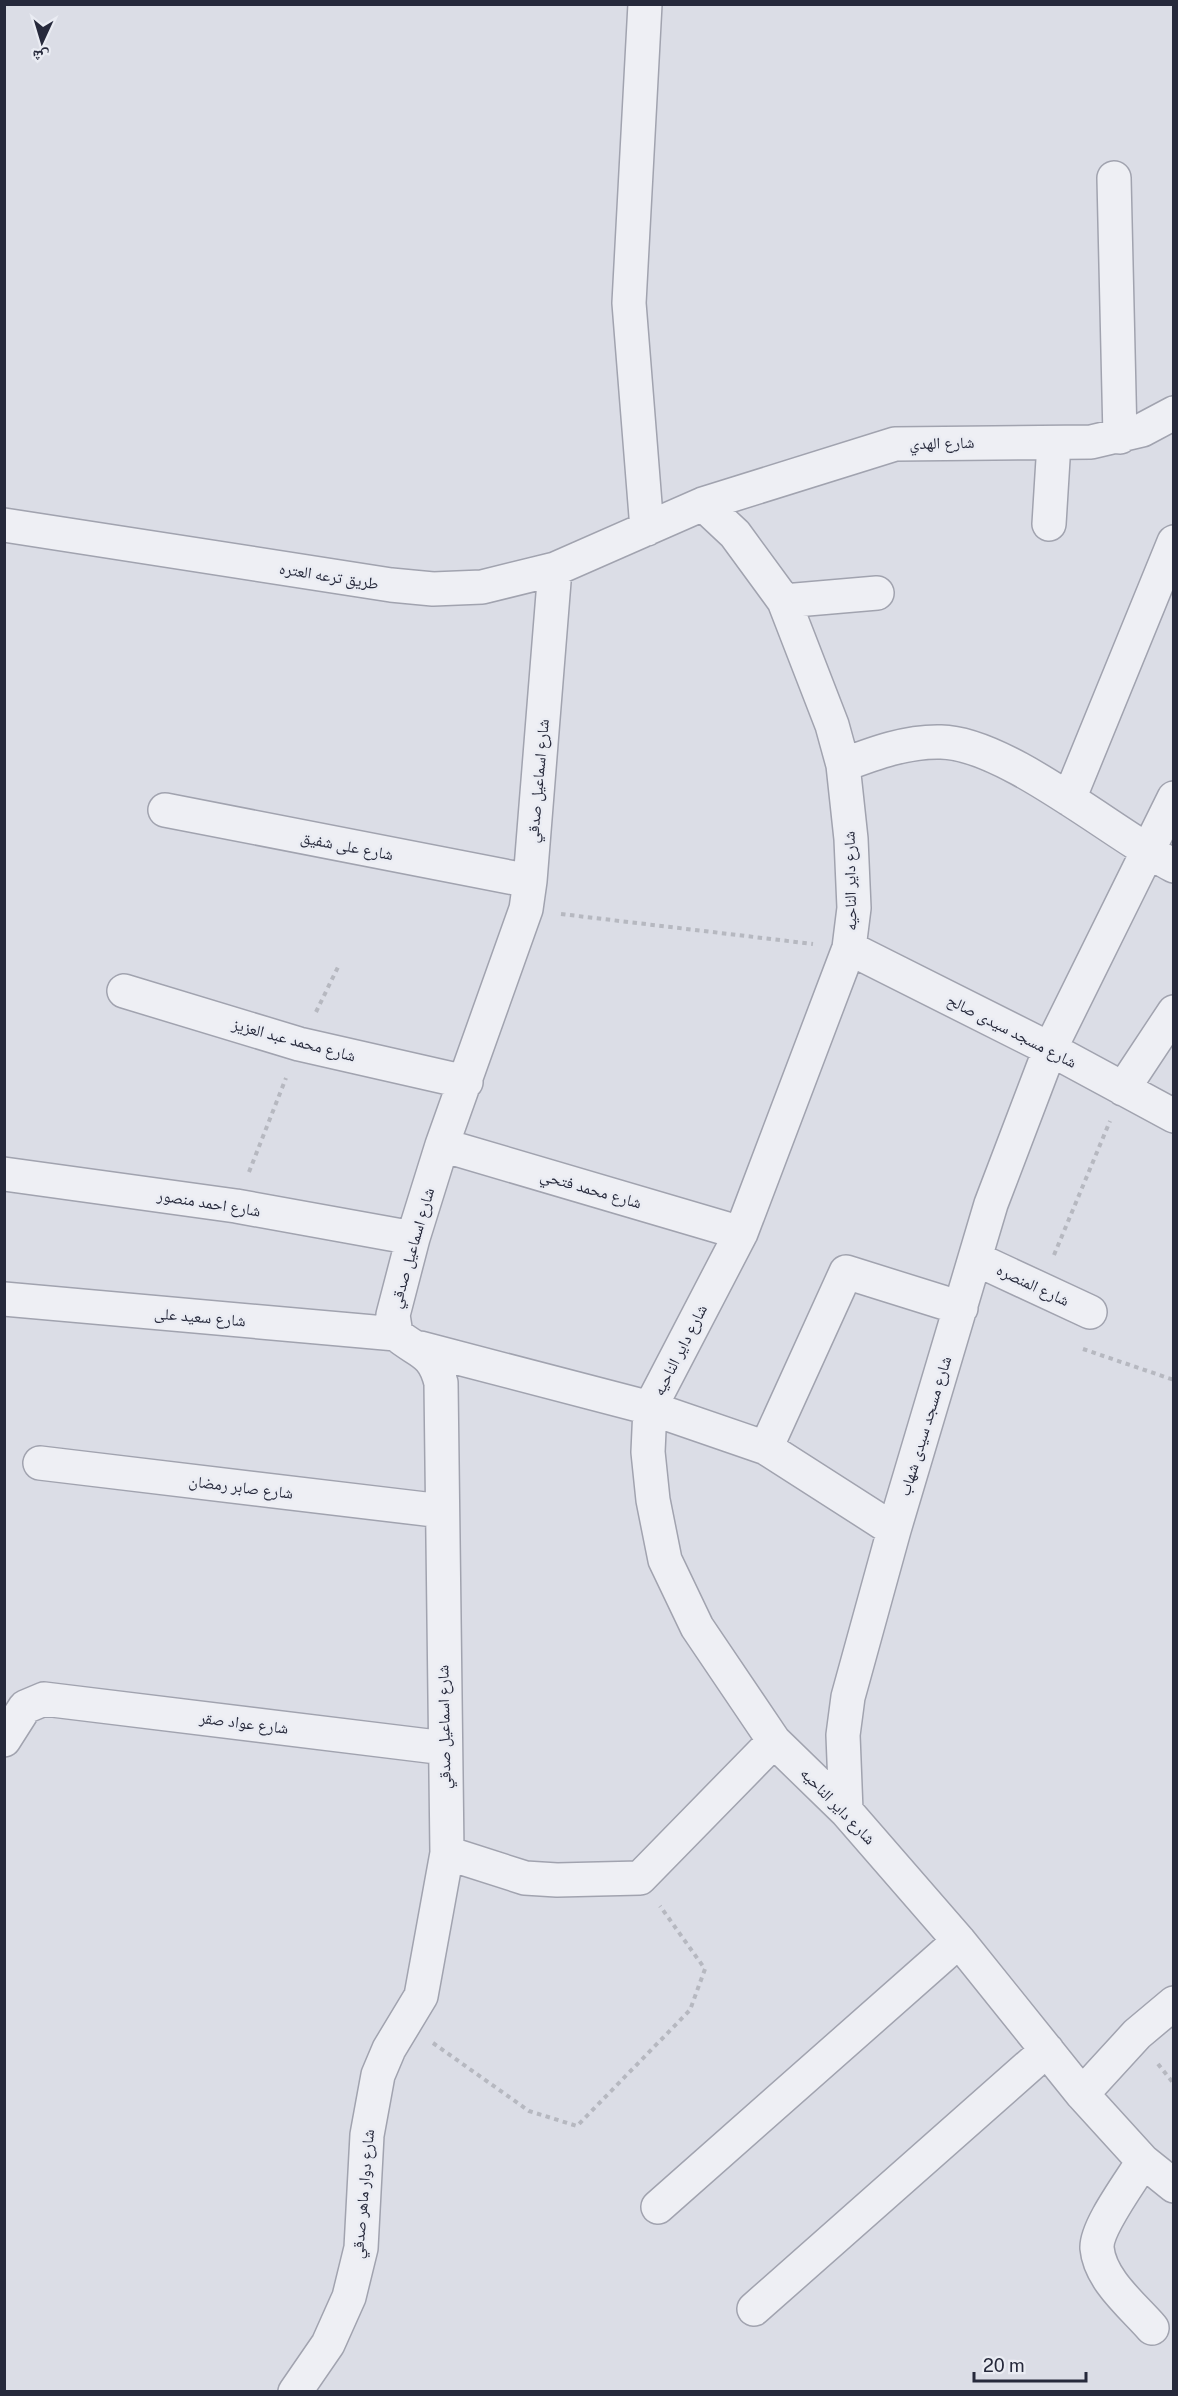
<svg xmlns="http://www.w3.org/2000/svg" width="1178" height="2396" font-family="'Public Sans','Noto Naskh Arabic',sans-serif">
  <style>
    .lines { fill: none; stroke-linecap: round; stroke-linejoin: round }
    .minor-casing { stroke: #a1a3af; stroke-width: 36 }
    .path { stroke: #b6b8c0; stroke-width: 4; stroke-dasharray: 4.5 4.5; stroke-linecap: butt }
    .minor { stroke: #eeeff4; stroke-width: 33 }
    .labels { text-anchor: middle; dominant-baseline: central; stroke-width: 5; stroke-linejoin: round; paint-order: stroke }
    .street-label { font-size: 16px; fill: #26293b; stroke: #eaecf3 }
  </style>
  <rect width="100%" height="100%" fill="#dbdde6"/>
  <g class="lines">
    <defs>
      <path id="minor" d="M645 4 629 303 647 529
        M1114 178 1120 437
        M703 504 735 534 784 601 832 725 843 765 851 839 854 908 849 948 741 1233 650 1408 648 1452 653 1500 665 1560 697 1627 774 1741 846 1811 959 1941 1082 2094 1143 2161 1174 2186
        M1049 524 1054 443
        M4 525 391 585 433 589 482 587 555 569 703 504 895 444 1091 442 1142 430 1174 413
        M784 601 877 593
        M843 765C875 753 907 741 941 742 1006 743 1113 834 1174 866
        M1069 799 1174 542
        M165 810 530 881
        M849 948 1050 1049 1174 1116
        M124 991 299 1044 466 1082
        M1123 1089 1174 1012
        M442 1145 741 1233
        M4 1174 236 1206 413 1238
        M976 1259 1090 1312
        M4 1299 396 1334
        M420 1348 650 1408 766 1448 894 1530
        M766 1448 846 1272 961 1308
        M40 1463 442 1511
        M4 1740 25 1707 44 1699 445 1748
        M846 1811 843 1735 848 1697 894 1530 991 1204 1050 1049 1174 798
        M447 1853 525 1878 557 1880 640 1878 774 1741
        M1082 2094 1137 2034 1174 2003
        M1143 2161C1132 2180 1096 2227 1097 2248 1100 2280 1133 2306 1152 2328
        M658 2207 959 1941
        M754 2309 1047 2050
        M295 2392 328 2344 349 2297 361 2248 367 2135 378 2075 389 2049 421 1996 447 1853 441 1383C433 1350 418 1353 396 1334L393 1315 413 1238 442 1145 526 909 530 881 555 569"/>
    </defs>
    <use href="#minor" class="minor-casing"/>
    <path class="path" d="M561 914 813 944
      M316 1012 338 967
      M249 1172 286 1078
      M1054 1255 1110 1121
      M1083 1349 1174 1380
      M433 2043 529 2111 577 2126 690 2010 705 1969 660 1906
      M1158 2064 1174 2084"/>
    <use href="#minor" class="minor"/>
  </g>
  <g class="labels">
    <g class="street-label">
      <text transform="translate(942 443) rotate(-1)">شارع الهدي</text>
      <text transform="translate(329 576) rotate(9)">طريق ترعه العتره</text>
      <text transform="translate(538 781) rotate(-85)">شارع اسماعيل صدقي</text>
      <text transform="translate(347 846) rotate(11)">شارع على شفيق</text>
      <text transform="translate(850 881) rotate(-91)">شارع داير الناحيه</text>
      <text transform="translate(1012 1031) rotate(27)">شارع مسجد سيدى صالح</text>
      <text transform="translate(294 1040) rotate(15)">شارع محمد عبد العزيز</text>
      <text transform="translate(591 1189) rotate(16)">شارع محمد فتحي</text>
      <text transform="translate(209 1203) rotate(9)">شارع احمد منصور</text>
      <text transform="translate(412 1248) rotate(-74)">شارع اسماعيل صدقي</text>
      <text transform="translate(1033 1285) rotate(25)">شارع المنصره</text>
      <text transform="translate(200 1317) rotate(5)">شارع سعيد على</text>
      <text transform="translate(680 1350) rotate(-63)">شارع داير الناحيه</text>
      <text transform="translate(925 1426) rotate(-73)">شارع مسجد سيدى شهاب</text>
      <text transform="translate(241 1487) rotate(7)">شارع صابر رمضان</text>
      <text transform="translate(244 1723) rotate(7)">شارع عواد صقر</text>
      <text transform="translate(444 1727) rotate(-91)">شارع اسماعيل صدقي</text>
      <text transform="translate(838 1806) rotate(46)">شارع داير الناحيه</text>
      <text transform="translate(363 2194) rotate(-85)">شارع دوار ماهر صدقي</text>
    </g>
  </g>
  <rect width="1178" height="2396" fill="none" stroke="#26293b" stroke-width="12"/>
  <g transform="translate(42 42) rotate(184)" stroke="#eaecf3" stroke-width="4.5" paint-order="stroke">
  <path d="M0-4.5L10 22L0 15L-10 22Z" fill="#26293b"/>
  <text y="-9" font-size="16" font-weight="bold" text-anchor="middle" fill="#26293b">ش</text>
  </g>
  <path d="M974 2372v9h112v-9" fill="none" stroke="#26293b" stroke-width="3"/>
  <text x="983" y="2372" font-size="18" fill="#26293b" stroke="#eaecf3" stroke-width="4.5" paint-order="stroke">20 m</text>
</svg>
